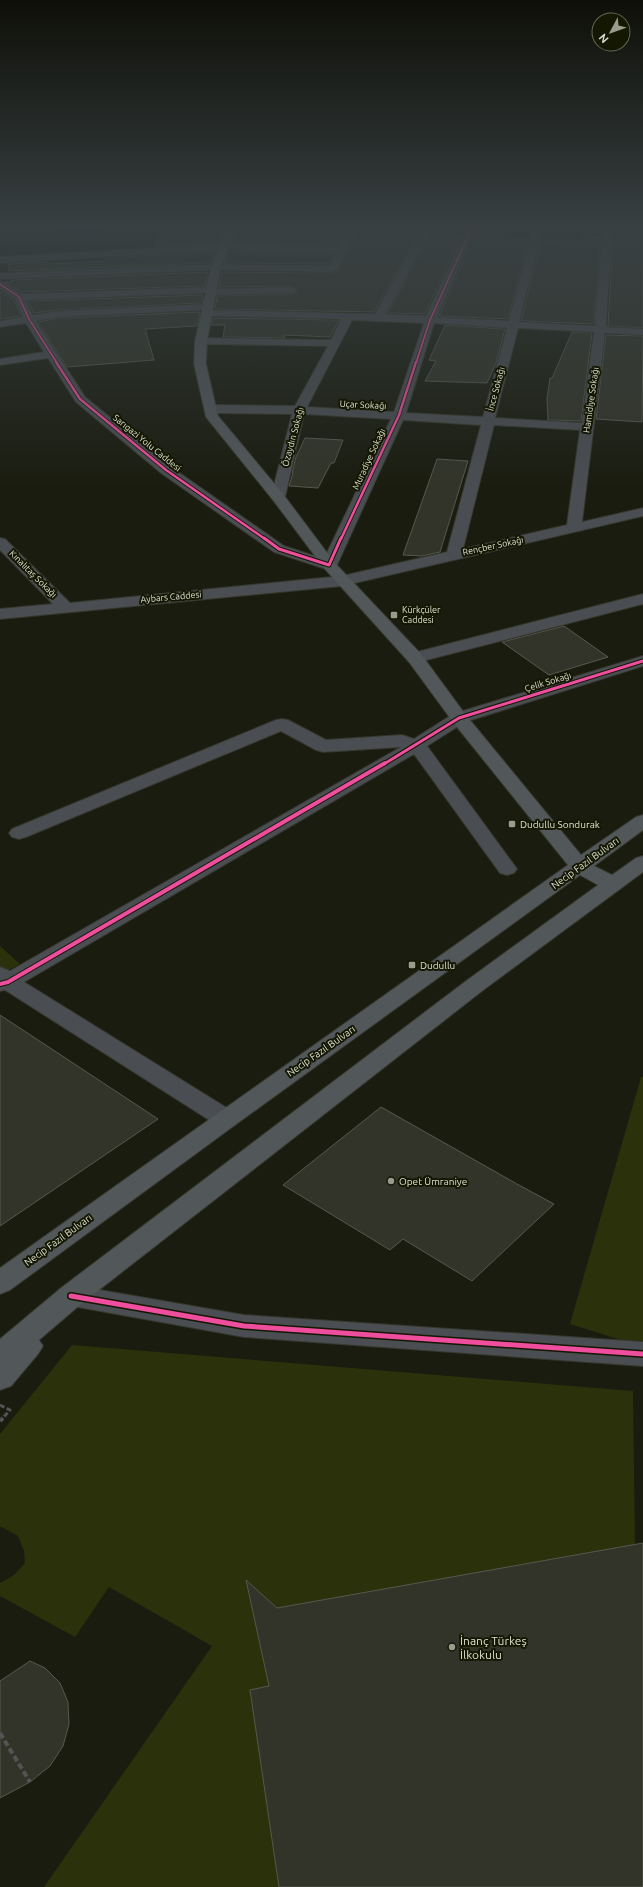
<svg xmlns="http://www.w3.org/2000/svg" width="643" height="1887" font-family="Ubuntu,sans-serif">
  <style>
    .green { fill: #2b310b }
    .water { fill: #020728 }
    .building { fill: #323429; stroke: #57594e }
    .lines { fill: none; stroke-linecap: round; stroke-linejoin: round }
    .minor-casing { stroke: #34372b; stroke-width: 2 }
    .major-casing { stroke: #34372b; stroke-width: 2 }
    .path-far1 { stroke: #535554; stroke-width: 3; stroke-dasharray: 5 2.5; stroke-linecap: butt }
    .path { stroke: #535554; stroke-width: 4; stroke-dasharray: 6 3; stroke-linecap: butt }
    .minor { fill: #4a4d51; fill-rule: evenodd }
    .major { fill: #52575a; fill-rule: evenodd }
    .cycleway-far4-casing { stroke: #141702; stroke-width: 3 }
    .cycleway-far3-casing { stroke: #141702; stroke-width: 4 }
    .cycleway-far2-casing { stroke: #141702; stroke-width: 5 }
    .cycleway-far1-casing { stroke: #141702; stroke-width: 6 }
    .cycleway-casing { stroke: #141702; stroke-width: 8 }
    .cycleway-far4 { stroke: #ef4d9e; stroke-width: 2 }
    .cycleway-far3 { stroke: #ef4d9e; stroke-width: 2.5 }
    .cycleway-far2 { stroke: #ef4d9e; stroke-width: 3 }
    .cycleway-far1 { stroke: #ef4d9e; stroke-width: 4 }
    .cycleway { stroke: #ef4d9e; stroke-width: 5 }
    .poi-dot { fill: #999b8d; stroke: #141702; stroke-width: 1.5 }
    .labels { text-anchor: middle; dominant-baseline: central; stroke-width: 4; stroke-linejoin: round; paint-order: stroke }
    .far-street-label { font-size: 9px; fill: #dde0d1; stroke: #141702 }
    .far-poi-label { font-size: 9px; fill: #dde0d1; stroke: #141702; text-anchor: start }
    .poi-label { font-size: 10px; fill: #dde0d1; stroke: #141702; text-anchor: start }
    .street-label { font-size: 10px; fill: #dde0d1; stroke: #141702 }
    .near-poi-label { font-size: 12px; fill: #dde0d1; stroke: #141702; text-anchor: start }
  </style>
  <rect width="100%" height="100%" fill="#1a1c0f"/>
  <path class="green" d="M474 230 500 231 498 237 472 236Z
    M0 946 20 964 0 974Z
    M641 1077H643V1347L570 1324Z
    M72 1345 633 1391 635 1545 277 1608 246 1580 269 1686 250 1690 279 1887H44L212 1646 109 1587 75 1637 0 1596V1583L14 1575 25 1563 24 1551 18 1536 2 1527H0V1434Z"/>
  <path class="water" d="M48 228 103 230 98 235 62 232Z"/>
  <path class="building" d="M177 225H204V226H226L219 243 154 247 160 231H176Z
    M361 225H423L374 312 215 309 217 296 292 294 298 291 292 286 219 287 222 272 333 273 338 270Z
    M435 225H460L454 236H461L425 314 388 313Z
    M625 225H643V328L608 326 613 237 622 238Z
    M238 230 345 231 337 246 232 243Z
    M582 236 601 237 594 324 521 321 541 240 580 242Z
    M474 237 529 239 508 319 439 316Z
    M215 252 211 263 9 271 8 264 48 262 49 264 105 261 103 258Z
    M229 252 333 255 328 264 224 263Z
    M208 272 205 286 21 292 4 282H11V280Z
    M0 291 14 300 21 316 0 319Z
    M203 295 202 303 58 310 34 313 27 301Z
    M200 312 197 326 145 329 154 360 67 367 38 322 58 318Z
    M213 318 339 320 330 337 284 335 285 338 223 337 225 325H211Z
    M445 325 505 329 496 363 487 383 425 381 436 361 429 360Z
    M572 332 592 333 581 421 548 420 547 399 550 378H552Z
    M606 335 643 336 642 422 596 419Z
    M305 438 343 440 334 463H331L318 488 289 486 293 473H292L296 457Z
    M437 459 468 461 440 552 422 556 403 555Z
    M564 626 608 657 549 675 502 642Z
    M0 1015 158 1119 0 1226Z
    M381 1107 517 1184 554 1204 472 1281 403 1239 390 1250 283 1185Z
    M643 1543V1887H279L250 1690 269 1686 246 1580 277 1608Z
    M30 1661 45 1668 60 1683 68 1702 69 1724 63 1746 50 1766 30 1782 0 1798V1681Z"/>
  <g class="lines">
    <defs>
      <path id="minor" d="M228 225H360L337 269 332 272 216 270 0 279V273L216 264 329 266 335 254 223 250 0 263V257L223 244 338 248 348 230 233 228Z
        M424 225H434L386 314 426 316 468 225H477L437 317 509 321 534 225H543L519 322 595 326 603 225H612L606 327 643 329V335L605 333 582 522 643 508V516L342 586 0 619V609L53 604 0 550V538L5 539 70 603 342 576 447 552 481 425 403 420 337 565 334 568 329 570 274 552 161 473 76 402 48 358 0 365V359L44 352 26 323 0 327V321L23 317 15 299 0 289V281L21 294 212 287 216 289 292 287 297 290 292 293 212 295 208 293 25 300 33 315 58 311 209 304 214 307 210 310 375 314ZM206 310 203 313 208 316 341 319 331 340 201 338 195 341 201 344 328 346 295 406 210 405 204 409 210 413 292 414 271 497 273 500H283L285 497 304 414 391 419 324 559 284 546 171 467 85 397 36 321 58 317ZM352 320 424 323 394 412 307 407ZM434 323 507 328 483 417 406 413ZM518 328 594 332 582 423 495 418ZM494 425 580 430 567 525 463 549Z
        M643 594V604L415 663 409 662 407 658 409 654Z
        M643 656V666L465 722 427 746 517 869 514 873 507 875 500 873 414 754 24 982 235 1113 239 1119 235 1125 226 1127 217 1125 5 990 0 991V967L10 971 401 747 323 752 316 750 281 731 26 837 19 839 12 837 9 833 12 829 276 720 282 719 288 720 326 740 402 735 414 739 453 714Z
        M71 1285 244 1315 643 1342V1366L244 1337 61 1304 57 1296 61 1288Z"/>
      <path id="major" d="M228 225H238L221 267 207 341 206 364 218 416 283 494 334 562 421 654 465 714 581 855 636 817 643 815V830L594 866 612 875 636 858 643 856V872L482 991 81 1304 39 1340 43 1346 38 1354 11 1386 0 1390V1339L61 1288 466 981 598 885 580 875 235 1125 10 1290 0 1294V1268L568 865 453 722 409 662 324 568 273 500 206 417 194 364 195 341 211 267Z"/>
    </defs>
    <use href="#minor" class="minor-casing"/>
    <use href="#major" class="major-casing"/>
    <path class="path-far1" d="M0 1405 10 1410 2 1419"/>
    <path class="path" d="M0 1421 3 1418
      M0 1733 30 1782"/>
    <use href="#minor" class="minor"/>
    <use href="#major" class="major"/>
    <defs>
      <path id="cycleway-far4" d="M0 284 19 297 29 319 57 363
        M416 363 430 320 473 225"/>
      <path id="cycleway-far3" d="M56 362 80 399 166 470 265 539
        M341 539 399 415 416 362"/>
      <path id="cycleway-far2" d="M264 538 279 549 329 565 341 538
        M384 764 459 718 643 661"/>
      <path id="cycleway-far1" d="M0 984 8 982 385 763"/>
      <path id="cycleway" d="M71 1296 244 1326 643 1354"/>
    </defs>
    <use href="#cycleway-far4" class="cycleway-far4-casing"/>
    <use href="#cycleway-far3" class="cycleway-far3-casing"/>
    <use href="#cycleway-far2" class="cycleway-far2-casing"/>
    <use href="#cycleway-far1" class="cycleway-far1-casing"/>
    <use href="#cycleway" class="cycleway-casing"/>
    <use href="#cycleway-far4" class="cycleway-far4"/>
    <use href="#cycleway-far3" class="cycleway-far3"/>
    <use href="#cycleway-far2" class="cycleway-far2"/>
    <use href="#cycleway-far1" class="cycleway-far1"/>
    <use href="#cycleway" class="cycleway"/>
  </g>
  <linearGradient id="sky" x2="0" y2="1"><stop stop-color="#0e0f08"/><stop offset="0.46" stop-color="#384042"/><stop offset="1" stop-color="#384042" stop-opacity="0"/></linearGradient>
  <rect width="643" height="489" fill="url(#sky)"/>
  <g class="poi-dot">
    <rect x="390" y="611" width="8" height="8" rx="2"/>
    <rect x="508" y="820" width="8" height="8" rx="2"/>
    <rect x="408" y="961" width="8" height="8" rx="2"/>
    <circle cx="391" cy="1181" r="4"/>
    <circle cx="452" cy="1647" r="4"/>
  </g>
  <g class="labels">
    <g class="far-street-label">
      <text transform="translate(496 389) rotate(-75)">İnce Sokağı</text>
      <text transform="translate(591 400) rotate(-82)">Hamidiye Sokağı</text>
      <text transform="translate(363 405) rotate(3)">Uçar Sokağı</text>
      <text transform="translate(293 437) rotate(-75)">Özaydın Sokağı</text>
      <text transform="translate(147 443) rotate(39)">Sarıgazi Yolu Caddesi</text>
      <text transform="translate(369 459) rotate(-65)">Muradiye Sokağı</text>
      <text transform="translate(493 546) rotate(-12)">Rençber Sokağı</text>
      <text transform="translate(33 574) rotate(45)">Kınalıtaş Sokağı</text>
      <text transform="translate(171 597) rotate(-5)">Aybars Caddesi</text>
      <text transform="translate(548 682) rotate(-17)">Çelik Sokağı</text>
    </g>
    <g class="far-poi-label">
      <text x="402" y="610">Kürkçüler<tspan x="402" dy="10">Caddesi</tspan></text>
    </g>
    <g class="poi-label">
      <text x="520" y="824">Dudullu Sondurak</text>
      <text x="420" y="965">Dudullu</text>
      <text x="399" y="1181">Opet Ümraniye</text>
    </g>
    <g class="street-label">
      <text transform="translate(585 863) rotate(-36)">Necip Fazıl Bulvarı</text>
      <text transform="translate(321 1051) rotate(-35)">Necip Fazıl Bulvarı</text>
      <text transform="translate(58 1240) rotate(-36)">Necip Fazıl Bulvarı</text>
    </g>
    <g class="near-poi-label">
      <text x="460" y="1640">İnanç Türkeş<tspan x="460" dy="14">İlkokulu</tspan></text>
    </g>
  </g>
  <g transform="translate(611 32) rotate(229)"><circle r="19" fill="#141702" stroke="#646755"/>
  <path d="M0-3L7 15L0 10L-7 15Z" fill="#999b8d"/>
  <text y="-6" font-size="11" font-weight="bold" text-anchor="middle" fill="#dde0d1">N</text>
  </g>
</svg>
